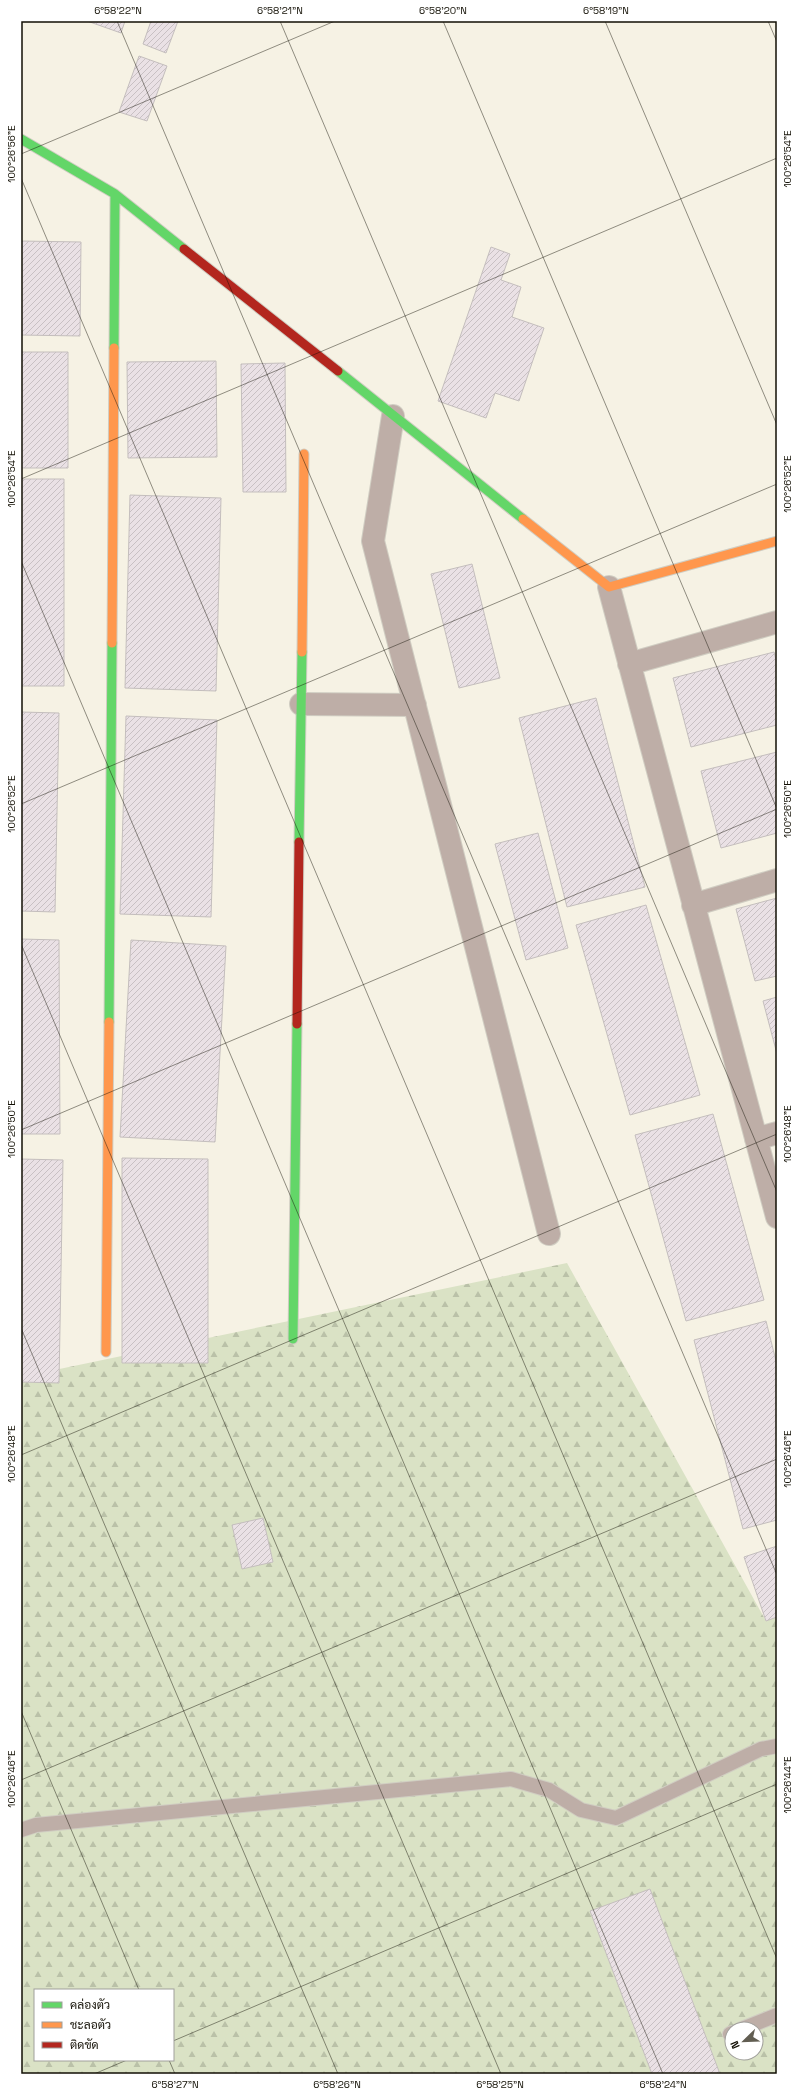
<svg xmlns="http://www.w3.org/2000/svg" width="798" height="2095" font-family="'Space Grotesk',Sarabun,sans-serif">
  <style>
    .forest { fill: url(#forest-firs); fill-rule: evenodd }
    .building { fill: url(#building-hatch); stroke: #c4bebd }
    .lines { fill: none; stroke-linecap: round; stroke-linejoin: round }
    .lane-casing { stroke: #d0cdc2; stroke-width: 16 }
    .street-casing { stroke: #d0cdc2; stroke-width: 24 }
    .fast-casing { stroke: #d0cdc2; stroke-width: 11 }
    .slow-casing { stroke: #d0cdc2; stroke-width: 11 }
    .jam-casing { stroke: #d0cdc2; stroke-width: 11 }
    .lane { stroke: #beaea7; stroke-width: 14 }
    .street { stroke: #beaea7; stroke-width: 22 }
    .fast { stroke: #63d668; stroke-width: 9 }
    .slow { stroke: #ff974d; stroke-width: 9 }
    .jam { stroke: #b3261e; stroke-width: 9 }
    .ticks { fill: none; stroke: #120f04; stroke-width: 1; stroke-opacity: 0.45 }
    .neatline { fill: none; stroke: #120f04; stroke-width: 1.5 }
    .ticks-label { font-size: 10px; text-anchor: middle; fill: #120f04 }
  </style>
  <defs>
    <pattern id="forest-firs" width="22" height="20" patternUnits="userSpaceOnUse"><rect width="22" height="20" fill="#dae2c5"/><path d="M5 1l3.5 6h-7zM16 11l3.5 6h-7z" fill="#bac1a8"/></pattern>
    <pattern id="building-hatch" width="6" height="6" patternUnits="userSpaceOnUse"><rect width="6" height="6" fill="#eae1e5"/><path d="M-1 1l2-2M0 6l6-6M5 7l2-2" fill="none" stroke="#c8c0c3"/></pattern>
  </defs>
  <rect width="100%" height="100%" fill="#f6f2e4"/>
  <path class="forest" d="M567 1263 766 1621 777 1617V2074H21V1377ZM35 1990H173V2060H35ZM732 2029H756V2053H732Z"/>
  <path class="building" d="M87 21H125L121 33Z
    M151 21H178L166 53 143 44Z
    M139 56 167 66 147 121 119 112Z
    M21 241 81 242 80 336 21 335Z
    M491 247 510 254 501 280 521 287 512 317 544 328 519 401 495 393 486 418 438 401Z
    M21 352H68V468H21Z
    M216 361 217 457 128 458 127 362Z
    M285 363 286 492H243L241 364Z
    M21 479H64V686H21Z
    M130 495 221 498 216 691 125 688Z
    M472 564 500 678 459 688 431 574Z
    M774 652 777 664V725L691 747 673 678Z
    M596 698 645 887 567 907 519 718Z
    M21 712 59 713 55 912 21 911Z
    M126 716 217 720 211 917 120 914Z
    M777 752V833L721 848 701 771Z
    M538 833 568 948 526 960 495 844Z
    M777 898V976L755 981 736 909Z
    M646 905 700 1095 630 1115 576 925Z
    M21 939 59 940 60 1134H21Z
    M131 940 226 946 215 1142 120 1137Z
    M777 997V1054L763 1001Z
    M713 1114 764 1300 686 1321 635 1135Z
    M122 1158 208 1159V1363H122Z
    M21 1159 63 1160 59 1383 21 1382Z
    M766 1321 777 1365V1520L743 1529 694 1340Z
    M263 1518 273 1562 242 1569 232 1525Z
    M777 1546V1617L766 1621 744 1557Z
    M650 1889 720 2074H652L590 1911Z"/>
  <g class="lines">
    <defs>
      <path id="lane" d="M21 1830 36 1825 511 1779 549 1790 581 1810 616 1818 761 1749 777 1746
        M742 2029 777 2015
        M730 2034 732 2033"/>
      <path id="street" d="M393 416 373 541 549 1234
        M609 587 777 1217
        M629 664 777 622
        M301 704 415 705
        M693 905 777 880
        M756 1139 777 1133"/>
      <path id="fast" d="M21 139 115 194 184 249
        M114 348 115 194
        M338 371 523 519
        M299 842 302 652
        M109 1022 112 643
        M293 1339 297 1024"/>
      <path id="slow" d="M523 519 609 587 777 541
        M112 643 114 348
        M302 652 304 454
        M106 1352 109 1022"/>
      <path id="jam" d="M184 249 338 371
        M297 1024 299 842"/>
    </defs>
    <use href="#lane" class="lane-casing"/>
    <use href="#street" class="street-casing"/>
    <use href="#fast" class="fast-casing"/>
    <use href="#slow" class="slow-casing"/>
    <use href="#jam" class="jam-casing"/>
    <use href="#lane" class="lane"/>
    <use href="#street" class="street"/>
    <use href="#fast" class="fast"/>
    <use href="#slow" class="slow"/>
    <use href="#jam" class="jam"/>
  </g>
  <path class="ticks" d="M117 21 777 1575M280 21 777 1192M443 21 777 809M605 21 777 425M768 21 777 42M21 154 335 21M21 178 777 1959M21 479 777 158M21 561 663 2074M21 804 777 484M21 944 501 2074M21 1130 777 809M21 1328 338 2074M21 1455 777 1134M21 1711 139 1990M21 1780 777 1459M173 2041 777 1784M169 2060 175 2074M94 2074 127 2060"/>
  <rect width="798" height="2095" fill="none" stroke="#ffffff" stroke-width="44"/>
  <rect x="34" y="1989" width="140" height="72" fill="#ffffff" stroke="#a09f9b"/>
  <rect x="42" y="2002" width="20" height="6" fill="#63d668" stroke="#a09f9b"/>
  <text x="70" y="2009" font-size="12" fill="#120f04">คล่องตัว</text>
  <rect x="42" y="2022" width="20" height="6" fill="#ff974d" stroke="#a09f9b"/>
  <text x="70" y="2029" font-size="12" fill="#120f04">ชะลอตัว</text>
  <rect x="42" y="2042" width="20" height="6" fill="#b3261e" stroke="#a09f9b"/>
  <text x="70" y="2049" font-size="12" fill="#120f04">ติดขัด</text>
  <g transform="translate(744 2041) rotate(247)"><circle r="19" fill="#ffffff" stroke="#a09f9b"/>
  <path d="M0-3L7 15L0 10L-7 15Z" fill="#625e52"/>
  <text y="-6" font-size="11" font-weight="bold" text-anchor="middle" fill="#120f04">N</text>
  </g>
  <rect x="22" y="22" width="754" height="2051" class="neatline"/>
  <g class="ticks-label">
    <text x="118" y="14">6°58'22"N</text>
    <text x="280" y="14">6°58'21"N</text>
    <text x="443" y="14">6°58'20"N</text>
    <text x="606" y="14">6°58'19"N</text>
    <text transform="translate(11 154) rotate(-90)" y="4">100°26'56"E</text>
    <text transform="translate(787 159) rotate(-90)" y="4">100°26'54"E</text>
    <text transform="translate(11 479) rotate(-90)" y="4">100°26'54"E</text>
    <text transform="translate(787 484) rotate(-90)" y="4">100°26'52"E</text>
    <text transform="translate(11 804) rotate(-90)" y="4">100°26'52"E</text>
    <text transform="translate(787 809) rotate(-90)" y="4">100°26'50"E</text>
    <text transform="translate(11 1129) rotate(-90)" y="4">100°26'50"E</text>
    <text transform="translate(787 1134) rotate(-90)" y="4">100°26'48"E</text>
    <text transform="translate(11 1454) rotate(-90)" y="4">100°26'48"E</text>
    <text transform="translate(787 1459) rotate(-90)" y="4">100°26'46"E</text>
    <text transform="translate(11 1779) rotate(-90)" y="4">100°26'46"E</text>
    <text transform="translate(787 1785) rotate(-90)" y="4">100°26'44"E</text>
    <text x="175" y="2088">6°58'27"N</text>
    <text x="337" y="2088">6°58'26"N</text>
    <text x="500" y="2088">6°58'25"N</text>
    <text x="663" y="2088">6°58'24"N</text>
  </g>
</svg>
